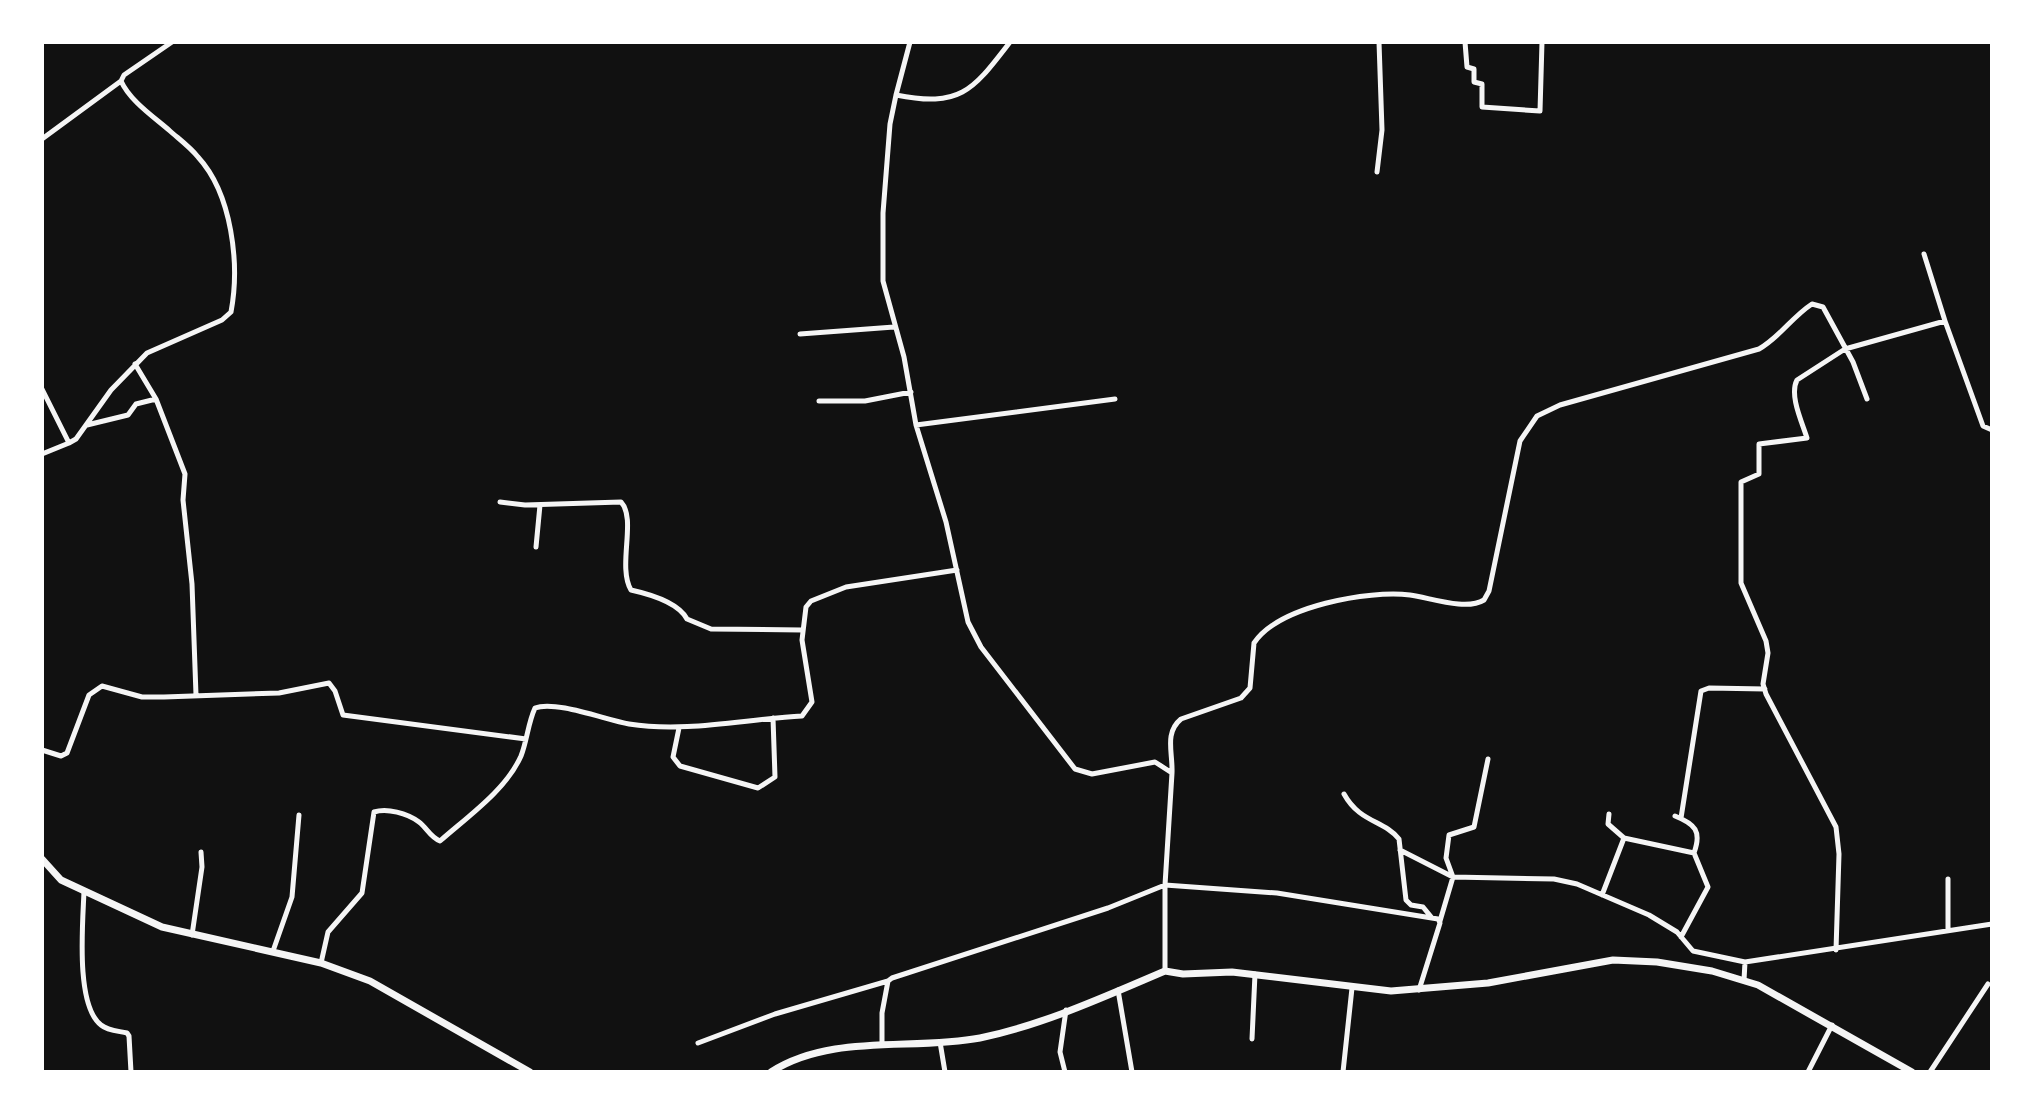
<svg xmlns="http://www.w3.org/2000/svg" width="2034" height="1114" font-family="'Source Serif 4',serif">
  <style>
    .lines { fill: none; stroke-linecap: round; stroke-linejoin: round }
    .minor { stroke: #f5f5f5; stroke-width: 5 }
    .tertiary { stroke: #f5f5f5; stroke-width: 7 }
  </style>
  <rect width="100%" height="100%" fill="#111"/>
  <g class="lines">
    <path class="minor" d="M1010 42C973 90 961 108 896 95L890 124 883 213V281L904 357 916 425 946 522 968 622 981 647 1075 769 1092 774 1155 762 1172 773 1165 885V971
      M1465 42 1467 67 1474 69V82L1482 84V107L1540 111 1542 42
      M896 95 910 42
      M42 139 121 81
      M1377 172 1382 130 1379 42
      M1924 254 1945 321
      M800 334 894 327
      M135 364 156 399 185 474 183 500 192 584 196 695
      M42 389 69 443 42 454
      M819 401H865L911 392
      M87 425 128 415 136 404 156 399
      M916 425 1115 399
      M69 443 76 439 111 390 147 353 222 320 231 312C240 264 232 194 198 157 190 147 179 139 170 131 154 117 130 101 121 81L124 75 172 42
      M500 502 525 505 621 502C637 519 617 566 631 590 649 594 678 602 687 619L711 629 802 630
      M536 547 540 505
      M679 728 673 757 680 766 758 788 775 777 773 718
      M42 750 61 756 67 753 89 695 102 686 142 697H164L279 693 329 683 335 691 343 715 526 739
      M1172 773C1173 753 1164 733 1181 719L1241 698 1250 688 1254 643C1279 606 1368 590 1410 595 1431 598 1466 611 1484 600L1489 591 1520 441 1537 416 1560 405 1759 349C1780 337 1792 317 1812 304L1823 307 1853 362 1867 399
      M1344 794C1360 823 1384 820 1399 839L1406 900 1411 905 1423 907 1432 918
      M1675 816C1695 824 1702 831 1694 853L1708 887 1681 937
      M1681 818 1701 691 1709 688 1765 689
      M1624 838 1694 853
      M1400 850 1453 877 1554 879 1577 884 1649 915 1677 932 1693 951 1745 962 1992 924
      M84 891C83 921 75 1005 101 1025 108 1031 119 1031 127 1033L129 1036 131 1072
      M1602 895 1624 838 1608 824 1609 814
      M1440 921 1453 877 1446 858 1449 835 1474 827 1488 759
      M1948 929V879
      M192 935 202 867 201 852
      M1836 950 1839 854 1836 827 1766 694 1763 684 1768 653 1766 641 1741 583V482L1759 474V444L1807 438C1802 422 1789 395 1797 380L1845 349 1945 321 1983 426 1992 430
      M273 951 292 897 299 815
      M321 963 328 932 362 893 374 812C387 808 407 813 419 822 427 828 430 837 440 841 467 817 506 790 521 756 527 741 528 723 535 708 555 700 606 720 629 724 686 733 745 719 802 716L812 702 802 640 806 607 811 601 846 587 957 570
      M1744 980 1745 962
      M1118 990 1132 1072
      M1252 1039 1255 974
      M940 1042 945 1072
      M698 1043 775 1014 888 981
      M882 1045V1013L888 981 892 978 1108 908 1165 885 1277 893 1438 919 1440 923 1419 990
      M1065 1072 1060 1052 1066 1010
      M1343 1072 1352 988
      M1808 1072 1832 1025
      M1930 1072 1988 984"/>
    <path class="tertiary" d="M42 859 61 880 162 927 321 963 370 981 530 1072
      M771 1072C832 1033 912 1051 980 1038 1043 1025 1106 996 1165 971L1183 974 1232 972 1391 991 1488 983 1613 960 1657 962 1712 971 1758 985 1912 1072"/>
  </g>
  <rect width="2034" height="1114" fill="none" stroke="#ffffff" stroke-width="88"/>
</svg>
